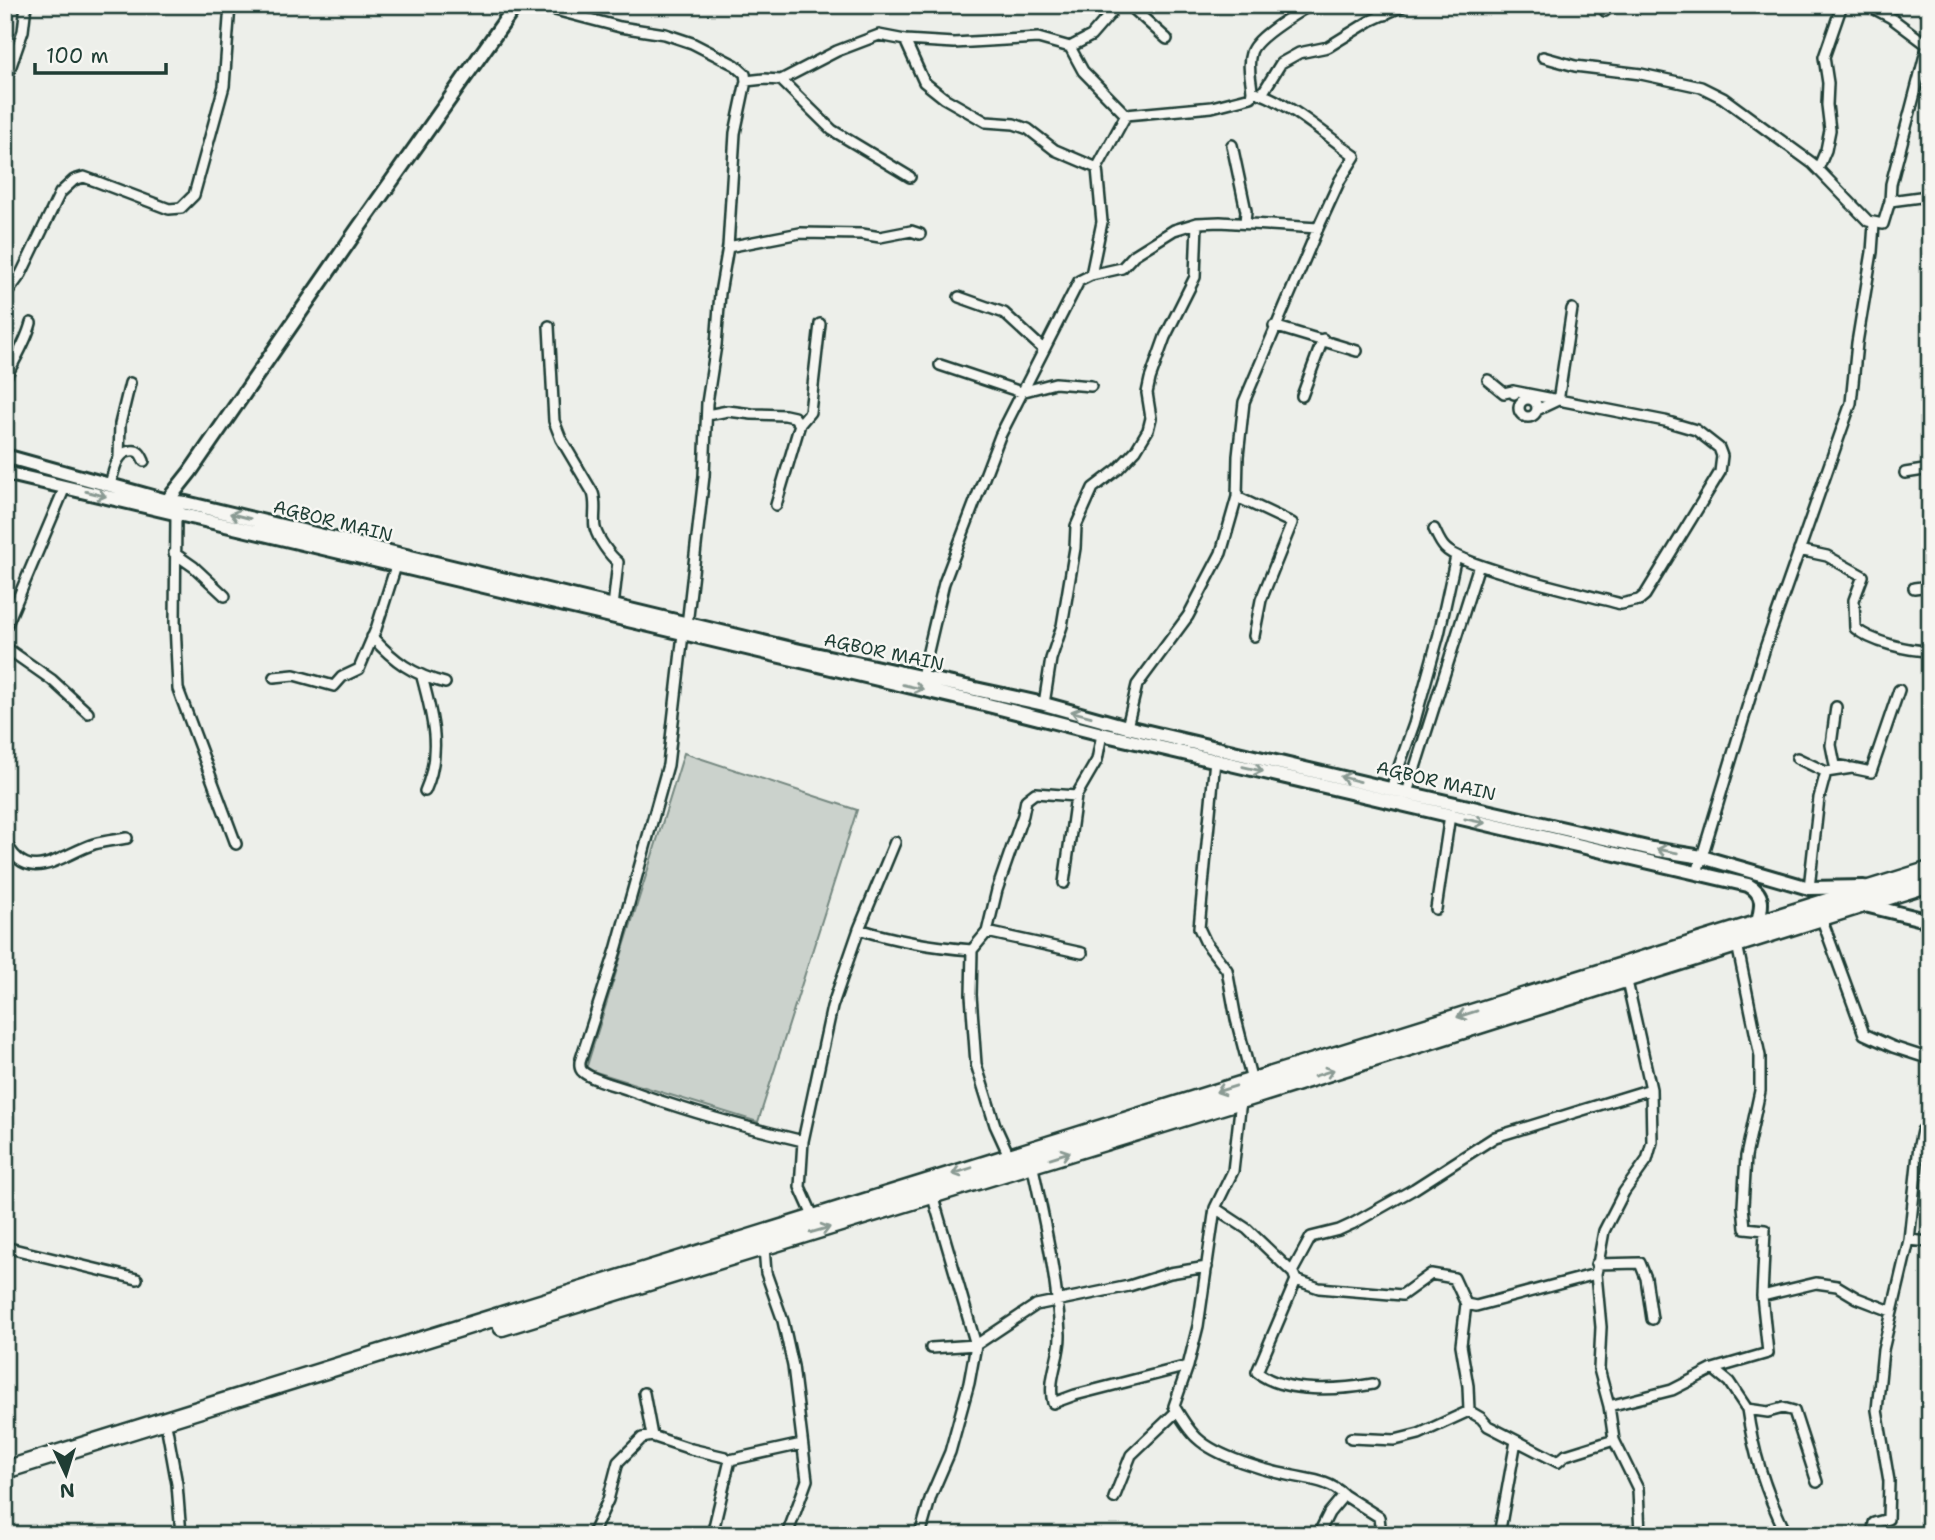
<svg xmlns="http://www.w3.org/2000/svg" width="1935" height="1540" font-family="'Shantell Sans',sans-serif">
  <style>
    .green { fill: #cbd2cc; stroke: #758880; stroke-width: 2 }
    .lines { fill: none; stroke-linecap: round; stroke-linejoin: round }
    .street-casing { stroke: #1f3d34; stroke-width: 14 }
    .secondary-casing { stroke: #1f3d34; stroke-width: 18 }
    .highway-casing { stroke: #1f3d34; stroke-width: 21 }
    .street { stroke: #f6f6f2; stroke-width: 9 }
    .secondary { stroke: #f6f6f2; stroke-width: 12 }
    .highway { stroke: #f6f6f2; stroke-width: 16 }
    .oneway { stroke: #8a9a93 }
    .labels { text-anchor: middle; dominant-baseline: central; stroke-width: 5; stroke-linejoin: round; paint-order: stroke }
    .street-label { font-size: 18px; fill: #1f3d34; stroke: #f6f6f2 }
  </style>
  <rect width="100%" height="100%" fill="#edefea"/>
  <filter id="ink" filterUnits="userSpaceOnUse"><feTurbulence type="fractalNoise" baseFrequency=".0143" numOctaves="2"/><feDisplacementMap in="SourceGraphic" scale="14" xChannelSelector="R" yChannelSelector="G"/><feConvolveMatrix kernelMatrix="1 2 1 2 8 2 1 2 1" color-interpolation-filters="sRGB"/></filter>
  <g filter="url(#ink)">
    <path class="green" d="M684 753 857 810 758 1122 586 1069Z"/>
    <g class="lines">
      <defs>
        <path id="street" d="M536 5 620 27 665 34 692 43 735 65 745 74 746 81 764 79 781 80 837 51 879 35 905 40 954 43 1038 38 1070 47 1091 36 1111 13V5
          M1129 5 1167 39
          M1374 5 1385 15
          M1867 5 1890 17 1926 44
          M1605 11 1606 5
          M905 40 924 82 944 98 986 122 1014 124 1028 129 1055 150 1097 168 1126 115
          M1070 47 1083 71 1126 115 1212 107 1251 97 1252 91C1285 99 1327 136 1355 156L1340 180 1318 228 1244 402 1238 456 1237 497 1221 553 1188 616 1137 685 1127 727
          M1543 57 1575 66 1641 74 1701 87 1723 98 1812 163 1868 221 1883 224 1890 201 1891 184 1930 36
          M781 80 832 130 910 177
          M5 83 23 31 26 5
          M1252 91C1251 78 1247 66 1251 53 1255 37 1296 14 1310 5
          M1262 94 1281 63 1299 53 1328 47 1370 21 1405 5
          M1232 145 1246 211 1245 223
          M1818 169 1826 150 1830 130 1827 105 1828 83 1824 57 1842 5
          M1890 201 1920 197 1930 198
          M728 247 800 233 862 234 880 237 911 231 920 234
          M1091 275 1102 222 1097 168
          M5 296 21 274 60 193 74 180 84 177 98 182 169 209 181 208 194 195 224 86 230 5
          M959 297 1004 313 1043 349
          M549 326 554 421 561 439 593 493C597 505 593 517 595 528 598 539 610 556 618 562L613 607
          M1274 326 1357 351
          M940 365 1021 392 1055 383 1091 386
          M5 379C14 360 26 343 31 323
          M1488 380 1504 393 1513 391 1514 394
          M1302 396 1323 339
          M1519 408a9 9 0 1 1 18 0a9 9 0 1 1-18 0Z
          M1537 410 1556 401 1559 395 1572 309
          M707 415 728 411 752 414 785 415 794 417 800 424 776 505
          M800 424 810 412 820 324
          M119 457 120 424 130 383
          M1905 473 1930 469
          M110 484C114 472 116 452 131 451 139 450 141 454 144 461
          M1237 497 1292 523 1261 600 1254 636
          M176 515 175 622 178 689 236 844
          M1434 529C1437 535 1440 543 1445 548 1462 567 1589 595 1621 604L1639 600 1645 595 1720 472 1722 456 1719 448 1696 430 1665 421 1513 391
          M1799 550 1827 556 1863 576 1854 600 1855 628C1871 642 1909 651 1930 651
          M174 553 194 567 225 596
          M1914 588 1930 586
          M687 625 704 476 707 403 716 345 720 293 728 247 735 133 746 81
          M5 629 65 487
          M683 634 668 765 616 950 580 1062C580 1066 579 1069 583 1072 594 1081 616 1085 629 1090 686 1111 744 1127 803 1141
          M372 637C394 661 413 675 445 683
          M5 647 52 680 88 713
          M274 677 294 675 334 686 342 677 359 669 376 629 396 566
          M422 677C433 717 442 753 425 791
          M922 677 944 583 1000 436 1079 281 1091 275 1122 268 1134 255 1174 230 1197 223 1220 222 1318 228
          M1044 704 1051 659 1062 626 1075 548 1076 526 1093 488 1118 469 1136 450 1148 430 1151 418 1147 393 1150 379 1165 337 1195 277 1197 223
          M1836 707 1831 745 1835 765 1847 767
          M1797 758 1826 772
          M1215 760 1199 928 1206 943 1227 970 1236 1019 1252 1081
          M1391 789 1414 724 1439 634 1456 556
          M1407 793 1479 565
          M5 840C27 889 62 854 94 844 105 841 116 840 127 838
          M1697 873 1765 648 1851 403 1857 343 1872 252 1874 224
          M1064 883 1076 796
          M1809 888 1819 798 1826 772 1852 768 1871 772 1899 690
          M1436 909 1450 815
          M1821 917 1864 1034 1893 1047 1930 1059
          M859 929 895 842
          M987 932 1082 953
          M1626 977 1651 1089 1652 1142 1647 1160 1624 1192 1604 1231 1596 1274 1601 1327 1599 1369 1609 1406 1614 1440 1638 1489 1640 1535
          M1241 1100 1233 1171 1215 1208 1198 1326 1188 1366 1174 1406C1180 1416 1188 1430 1197 1438 1217 1457 1266 1471 1293 1476 1312 1480 1330 1481 1344 1495L1329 1513 1318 1535
          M1011 1160 995 1125 976 1064 971 995 972 950 987 932 997 890 1023 815 1026 800 1035 793 1076 796 1097 760 1102 734
          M1032 1163C1044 1220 1057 1276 1060 1334 1061 1357 1047 1379 1053 1403L1075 1395 1188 1366
          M1215 1208 1247 1229 1292 1272 1311 1237 1339 1230 1352 1224 1414 1189 1495 1137 1651 1089
          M814 1218 800 1187 803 1141 832 1007 859 929C896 941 933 947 972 950
          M1909 1240 1930 1242
          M5 1247 137 1279
          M764 1247 766 1273 783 1321 793 1366 807 1480 787 1535
          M1596 1264 1640 1263 1646 1278 1652 1319
          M1596 1274 1476 1306 1466 1304 1461 1345 1468 1386 1469 1411 1481 1418 1488 1426 1558 1462 1566 1455 1614 1440
          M1294 1275 1296 1280 1319 1288 1402 1295 1431 1274 1454 1278 1466 1304
          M1296 1280 1257 1372C1284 1394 1340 1390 1373 1384
          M1762 1296 1816 1283 1837 1286 1857 1298 1891 1311
          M931 1348 976 1345 1036 1305 1129 1286 1170 1273 1207 1267
          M1713 1369 1729 1382 1747 1409 1768 1412 1783 1408 1794 1411 1817 1482
          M644 1393 652 1436
          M1609 1406 1672 1390 1713 1369 1768 1353 1762 1296 1765 1230 1745 1228 1743 1206 1746 1156 1760 1091V1056L1737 944
          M1747 1409C1753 1452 1767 1496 1787 1535
          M167 1429 177 1484 181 1535
          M1351 1438 1395 1440 1419 1434 1469 1411
          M1344 1495 1379 1517 1381 1535
          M1114 1498 1131 1455 1177 1411
          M592 1535 608 1500 618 1462 642 1438 652 1436 691 1449 725 1457 730 1460 802 1444
          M712 1535 730 1460
          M920 1535 931 1496 950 1452 969 1383 976 1345 932 1194
          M1499 1535 1516 1441
          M1872 1535 1874 1523 1888 1519 1889 1481 1877 1410 1883 1350 1909 1240 1919 1145 1922 1131 1930 1130"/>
        <path id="secondary" d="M5 456 167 501 186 503 796 650 1044 704 1127 727 1407 793 1652 849 1702 857 1809 888 1864 887
          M5 473 984 704 1102 734 1748 885C1765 894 1762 906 1758 923
          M167 501 190 472 357 230 516 5
          M1861 904 1930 921"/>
        <path id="highway" d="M502 1327 1241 1100 1930 883
          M5 1470 1930 870"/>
      </defs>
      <use href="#street" class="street-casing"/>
      <use href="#secondary" class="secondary-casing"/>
      <use href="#highway" class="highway-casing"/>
      <use href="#street" class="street"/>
      <use href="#secondary" class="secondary"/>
      <use href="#highway" class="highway"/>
    </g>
    <defs><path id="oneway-shaft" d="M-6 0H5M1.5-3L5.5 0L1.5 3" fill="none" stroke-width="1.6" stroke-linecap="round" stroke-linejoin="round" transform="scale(1.75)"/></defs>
    <g class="oneway">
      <use href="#oneway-shaft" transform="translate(96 494) rotate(14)"/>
      <use href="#oneway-shaft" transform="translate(240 516) rotate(-166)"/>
      <use href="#oneway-shaft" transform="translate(913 687) rotate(13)"/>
      <use href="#oneway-shaft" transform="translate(1081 714) rotate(-165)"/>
      <use href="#oneway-shaft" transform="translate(1253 769) rotate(13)"/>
      <use href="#oneway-shaft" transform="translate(1350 779) rotate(-166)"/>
      <use href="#oneway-shaft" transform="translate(1475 821) rotate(12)"/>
      <use href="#oneway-shaft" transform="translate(1667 851) rotate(-170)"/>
      <use href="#oneway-shaft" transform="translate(1467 1014) rotate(163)"/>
      <use href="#oneway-shaft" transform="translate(1324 1073) rotate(-18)"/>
      <use href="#oneway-shaft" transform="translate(1226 1089) rotate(163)"/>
      <use href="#oneway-shaft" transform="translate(1060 1155) rotate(-17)"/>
      <use href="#oneway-shaft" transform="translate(962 1171) rotate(162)"/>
      <use href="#oneway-shaft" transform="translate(820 1230) rotate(-16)"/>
    </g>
  </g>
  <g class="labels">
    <g class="street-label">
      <text transform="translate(333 521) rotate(14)">AGBOR MAIN</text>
      <text transform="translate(884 652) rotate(12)">AGBOR MAIN</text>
      <text transform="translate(1436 781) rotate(13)">AGBOR MAIN</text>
    </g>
  </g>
  <rect width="1935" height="1540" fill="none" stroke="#f6f6f2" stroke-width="28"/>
  <rect x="14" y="14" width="1907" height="1512" fill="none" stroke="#1f3d34" stroke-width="2.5" filter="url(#ink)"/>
  <g transform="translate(66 1474) rotate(176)" stroke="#f6f6f2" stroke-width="5" paint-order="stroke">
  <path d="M0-5L12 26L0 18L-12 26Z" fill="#1f3d34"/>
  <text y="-10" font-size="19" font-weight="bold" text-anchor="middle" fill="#1f3d34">N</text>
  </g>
  <path d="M35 63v10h131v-10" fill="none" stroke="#1f3d34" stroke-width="3.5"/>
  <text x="46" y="63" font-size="21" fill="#1f3d34" stroke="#f6f6f2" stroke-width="5" paint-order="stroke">100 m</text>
</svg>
